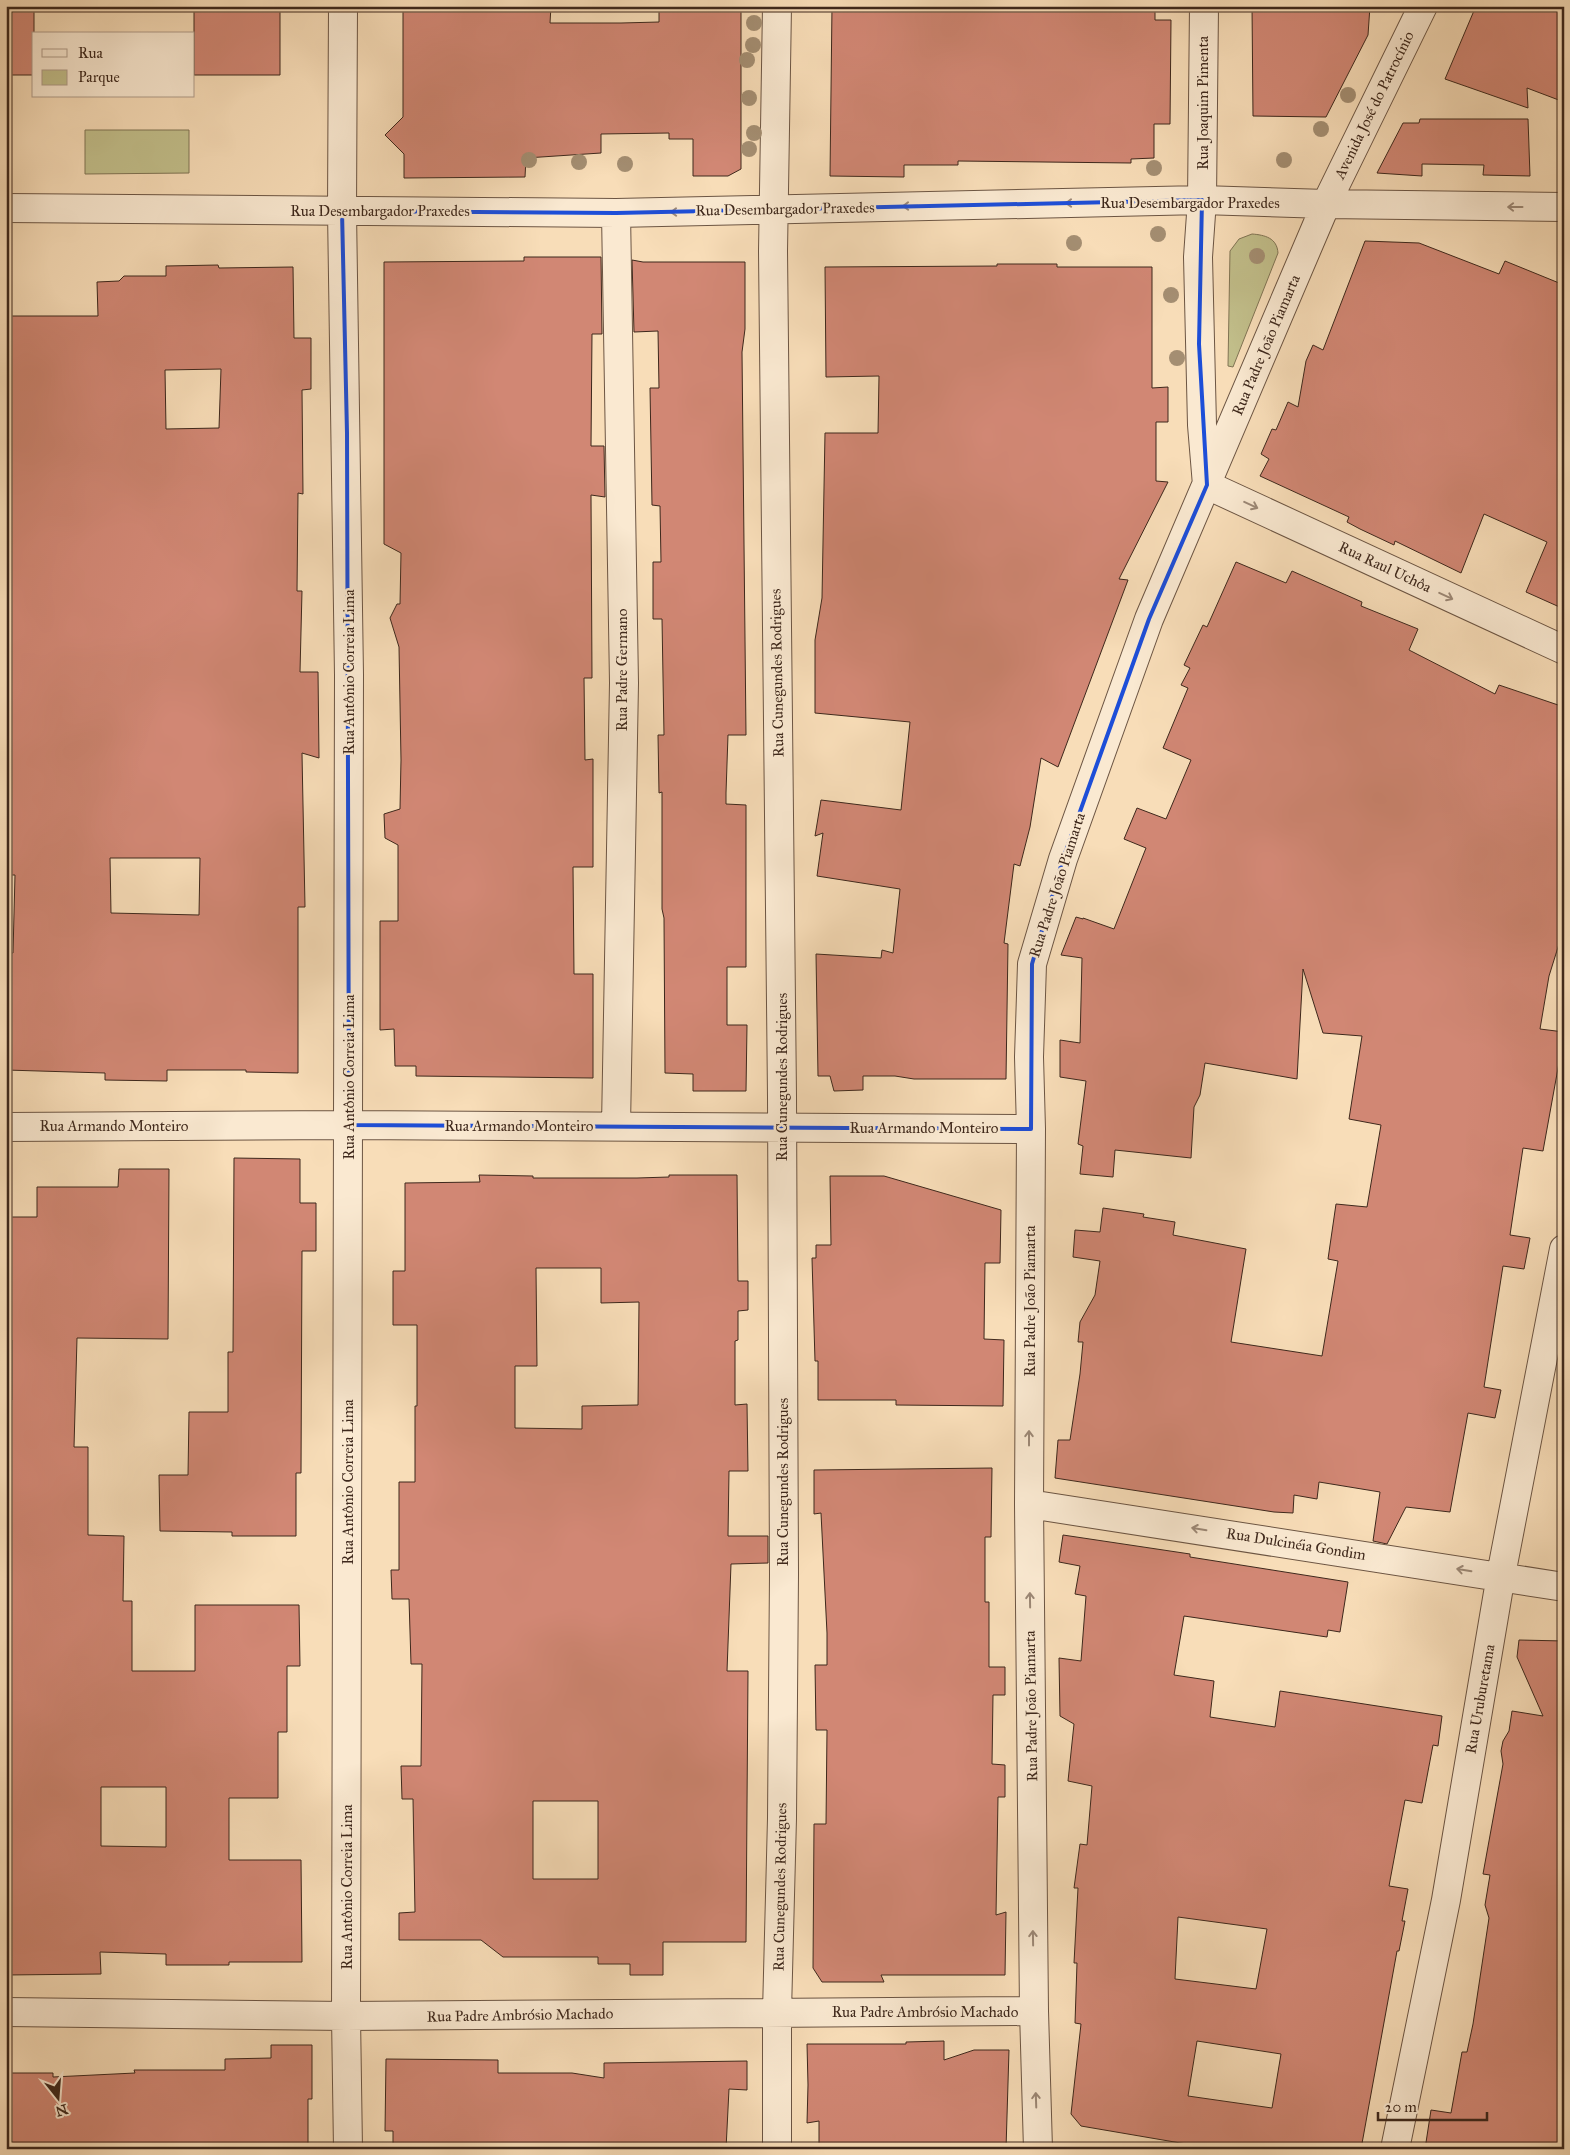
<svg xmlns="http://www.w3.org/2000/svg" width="1570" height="2155" font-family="'IM FELL Great Primer',serif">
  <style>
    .green { fill: #c2bf8b; stroke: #807454 }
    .building { fill: #d18774; stroke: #3e281c; fill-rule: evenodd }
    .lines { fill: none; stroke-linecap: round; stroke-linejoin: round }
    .minor-casing { stroke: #6c5543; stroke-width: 30 }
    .minor { stroke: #fae9d1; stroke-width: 28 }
    .tree { fill: #a48e72 }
    .oneway { stroke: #9c8876 }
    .marked { fill: none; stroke: #1d4ed8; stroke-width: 4; stroke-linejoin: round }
    .labels { text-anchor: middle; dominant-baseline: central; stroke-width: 5; stroke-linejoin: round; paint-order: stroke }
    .street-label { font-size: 15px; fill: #3e281c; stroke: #fae9d1 }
  </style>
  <rect width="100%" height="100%" fill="#f8ddb8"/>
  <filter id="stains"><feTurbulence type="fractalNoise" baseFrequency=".004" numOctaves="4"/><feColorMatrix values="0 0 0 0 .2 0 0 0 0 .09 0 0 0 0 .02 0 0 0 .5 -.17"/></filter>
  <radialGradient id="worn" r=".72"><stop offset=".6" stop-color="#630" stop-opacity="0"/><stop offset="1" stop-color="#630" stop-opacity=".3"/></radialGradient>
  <path class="green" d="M85 130H189V173L85 174Z
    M1252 234C1265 235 1277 238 1278 253L1233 367 1228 366 1230 251 1239 239Z"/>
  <path class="building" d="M403 6H551L550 23H621L659 22V6H741V169L728 176H693V139H669V133L601 134V153L526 158 525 177 404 178V154L385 135 403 117Z
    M832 6H1155V20H1171L1170 124H1154V158L1131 159V163L958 161V165H904V177L830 176Z
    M1252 6H1370L1368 35 1326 117 1253 116Z
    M1476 6H1564V102L1527 88 1528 108 1445 79Z
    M6 9H34V75H6Z
    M280 9V75H194V10Z
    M1420 119H1528L1530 176 1483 175 1484 165 1422 164V176L1377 173 1403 123H1419Z
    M1365 241 1419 243 1499 274 1505 261 1564 285V609L1526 592 1547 542 1484 514 1461 573 1395 541 1394 545 1360 529 1347 522 1349 517 1260 476 1269 459 1261 454 1272 429 1276 430 1288 402 1298 407 1306 361 1313 345 1323 350Z
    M524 257H601L602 334H592L591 446H604L605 497 591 495 592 678H584L585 760 593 759V867H573L574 974H593V1078L416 1076V1066H395L394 1029 380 1030V921H398V845L385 838 384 814 400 809 401 760 399 647 390 618 397 604H400L401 553 384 544V262L524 261Z
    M632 260 643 262H745V329L742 352 746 735H728L726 793V804L746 805V967H727V1025H747L746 1091H693V1074L665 1073 664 918 662 909V792L659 793 658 735H664L662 619H653V562H661L660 506 652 505 650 388H659L658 331 634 332Z
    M997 264H1057V267H1152V388L1168 387V422H1156V481L1168 482 1119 579 1128 580 1058 767 1041 758 1030 827 1020 866 1014 864 1004 943 1008 944 1006 1079H914L895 1076H863V1090L834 1091 830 1076H818L816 954 881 958 882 950 893 953 900 889 817 876 823 833 815 836 821 800 901 810 910 722 815 713V640L822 598 825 433H878L879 376 826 377 825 267 997 266Z
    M218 265 219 268 293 267 294 338H311V389L302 390 303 494 298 493 297 591H302L300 672H318L319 758 302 753 305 907H298V1073L246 1072V1070H167V1081L105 1080V1073L6 1070V953H13L15 875H6V316H98L97 282 119 281 124 276H166V266ZM221 369 219 428 166 429 165 370ZM110 858H200L199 915 111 913Z
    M1236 562 1286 583 1292 571 1362 602 1361 606 1418 629 1409 650 1495 694 1499 685 1564 707V928L1549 976 1540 1029 1564 1032V1035L1543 1151 1523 1148 1510 1235 1530 1238 1524 1269 1503 1266 1484 1387 1501 1390 1495 1418 1468 1413 1450 1512 1406 1507 1387 1544 1373 1541 1380 1492 1319 1482 1317 1499 1294 1495 1293 1513 1274 1512 1055 1478 1058 1440H1070L1080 1374 1083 1342H1078L1080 1322 1095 1295 1100 1261 1073 1257 1075 1230 1100 1232 1103 1208 1144 1214 1143 1217 1175 1222 1173 1235 1246 1249 1231 1342 1322 1356 1338 1261 1328 1259 1336 1204 1367 1207 1381 1125 1349 1119 1362 1036 1323 1033 1303 969 1297 1079 1205 1063 1200 1095 1194 1107 1191 1158 1115 1150 1113 1177 1080 1174 1083 1146 1078 1144 1086 1081 1060 1077V1040L1080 1043 1082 958 1061 955 1076 917 1083 919V918L1114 929 1146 848 1124 839 1137 808 1166 819 1191 760 1163 748 1188 688 1181 685 1190 668 1184 665 1203 625 1207 627Z
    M234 1158 300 1159V1203H316V1251H302L301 1473H296V1536H232V1532L160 1531 159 1475H188L189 1412H228V1352H233Z
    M119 1169H169L168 1339 77 1338 74 1447H88V1535L124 1536 123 1601H132V1671H195V1605H299L300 1666H287V1732H278V1798H229V1860H301L302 1962H229V1965H166V1954L100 1952 101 1974 6 1975V1400H12V1340H10V1217H37V1187H118ZM101 1787H166V1847L101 1846Z
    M479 1175 533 1176V1178H637L669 1177V1175H737L738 1281H748V1310L738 1311V1340L735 1341V1405L747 1404 748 1471H729L728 1536H768V1563L731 1564 727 1671H748L746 1942H663V1975H630V1964H598V1957H503L481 1940H399V1913L415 1912 413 1799H402L401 1766H421L422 1664H411L409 1599H392L391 1570H399V1482H415V1406H417V1325H393V1271H405V1183L480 1182ZM536 1268H601V1303L639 1302 638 1405 582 1406V1429L515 1428V1366H537ZM533 1801H598V1879H533Z
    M830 1176H884L1001 1210 1000 1263H985L984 1339 1004 1340 1003 1406 896 1405V1400H818V1361H815L812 1258H816V1245H831Z
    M992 1468 991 1537H985V1602H989V1667H1005V1695H993L992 1764 1005 1765V1797H998L996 1915 1006 1912 1005 1975H881L884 1982H822L813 1968 814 1824H826L827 1730H816L815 1665H827V1633L821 1513 814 1514V1470Z
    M1063 1535 1190 1554V1557L1348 1582 1340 1632 1328 1630 1327 1637 1184 1616 1174 1675 1214 1681 1210 1717 1275 1727 1280 1691 1442 1716 1438 1746 1433 1745 1422 1803 1405 1800 1389 1886 1408 1889 1402 1921H1405L1399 1951H1397L1361 2149H1198V2146L1081 2126 1071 2114 1081 2024 1075 2023 1077 1963H1074L1078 1888H1074L1080 1844 1087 1845 1092 1786 1068 1781 1074 1724 1060 1716 1059 1658 1081 1661 1086 1596 1075 1594 1080 1566 1059 1562ZM1178 1917 1267 1929 1256 1989 1175 1979ZM1197 2041 1281 2054 1272 2108 1188 2096Z
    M1519 1640 1564 1641V2149H1425L1431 2110 1451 2113 1462 2052H1467L1473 2024 1489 1918 1485 1905 1490 1875 1483 1874 1503 1764 1501 1751 1503 1741 1509 1731 1512 1711 1543 1716 1517 1657Z
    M944 2041V2060L974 2050H1009L1006 2149H819V2121L807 2123 808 2085 807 2044H906V2042Z
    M271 2045H312V2099H308V2149H6V2073H53V2077L135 2073 134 2070H225V2059L271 2058Z
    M386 2059 498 2060V2073H572L604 2078V2063L747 2061V2090L729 2089 726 2149H393V2131H385Z"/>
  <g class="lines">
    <defs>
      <path id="minor" d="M343 6 342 211 349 675 346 2016 348 2149
        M777 6 773 251 782 1097 784 1574 782 1818 777 2012V2149
        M1204 6 1202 200 1198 257 1202 425 1207 485 1564 650
        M6 208 616 213 1202 200 1326 204 1564 207
        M616 1126 624 683 616 213
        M6 1127 349 1125 1031 1129
        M1029 1504 1564 1587
        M6 2012 346 2016 1034 2011
        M1038 2149 1034 2011 1029 1504 1031 1129 1029 1057 1032 964 1063 859 1149 619 1326 204 1423 6
        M1395 2149 1446 1900 1501 1575 1564 1249"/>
    </defs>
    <use href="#minor" class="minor-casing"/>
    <use href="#minor" class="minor"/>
  </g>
  <g class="tree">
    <circle cx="754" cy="23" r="8"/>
    <circle cx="753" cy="45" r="8"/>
    <circle cx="747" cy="60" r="8"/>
    <circle cx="1348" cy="95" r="8"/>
    <circle cx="749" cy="98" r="8"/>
    <circle cx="1321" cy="129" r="8"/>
    <circle cx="754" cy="133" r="8"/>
    <circle cx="749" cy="149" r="8"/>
    <circle cx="529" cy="160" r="8"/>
    <circle cx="1284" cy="160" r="8"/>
    <circle cx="579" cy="162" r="8"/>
    <circle cx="625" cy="164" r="8"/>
    <circle cx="1154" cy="168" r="8"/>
    <circle cx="1158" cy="234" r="8"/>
    <circle cx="1074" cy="243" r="8"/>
    <circle cx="1257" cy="256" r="8"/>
    <circle cx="1171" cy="295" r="8"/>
    <circle cx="1177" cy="358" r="8"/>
  </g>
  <defs><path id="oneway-shaft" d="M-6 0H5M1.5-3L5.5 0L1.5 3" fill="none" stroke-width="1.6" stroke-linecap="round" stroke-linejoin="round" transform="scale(1.25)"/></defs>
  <g class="oneway">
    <use href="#oneway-shaft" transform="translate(1073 203) rotate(179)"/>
    <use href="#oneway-shaft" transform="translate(910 206) rotate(179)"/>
    <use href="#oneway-shaft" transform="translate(1515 207) rotate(-180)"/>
    <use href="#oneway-shaft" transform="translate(678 212) rotate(179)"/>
    <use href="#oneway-shaft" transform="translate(1251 505) rotate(25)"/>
    <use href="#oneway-shaft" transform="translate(1446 596) rotate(25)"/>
    <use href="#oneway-shaft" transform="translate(1029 1438) rotate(-90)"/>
    <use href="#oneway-shaft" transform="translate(1199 1529) rotate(-171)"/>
    <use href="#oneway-shaft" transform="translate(1464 1570) rotate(-171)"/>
    <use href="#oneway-shaft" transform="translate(1030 1600) rotate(-91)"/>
    <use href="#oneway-shaft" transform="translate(1033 1938) rotate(-91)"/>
    <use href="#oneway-shaft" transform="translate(1036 2100) rotate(-92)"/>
  </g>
  <path class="marked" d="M1202 200 1199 344 1207 485 1149 619 1063 859 1032 964 1031 1129 349 1125 347 433 342 211 616 213Z"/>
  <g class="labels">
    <g class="street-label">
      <text transform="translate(1203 103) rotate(-90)">Rua Joaquim Pimenta</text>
      <text transform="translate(1374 105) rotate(-64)">Avenida José do Patrocínio</text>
      <text x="1190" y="203">Rua Desembargador Praxedes</text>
      <text transform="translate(785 209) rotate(-1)">Rua Desembargador Praxedes</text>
      <text x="380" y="211">Rua Desembargador Praxedes</text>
      <text transform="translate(1266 345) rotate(-67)">Rua Padre João Piamarta</text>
      <text transform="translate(1385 567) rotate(25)">Rua Raul Uchôa</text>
      <text transform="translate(622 670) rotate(-90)">Rua Padre Germano</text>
      <text transform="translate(349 672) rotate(-90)">Rua Antônio Correia Lima</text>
      <text transform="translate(777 673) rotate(-91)">Rua Cunegundes Rodrigues</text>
      <text transform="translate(1057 885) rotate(-72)">Rua Padre João Piamarta</text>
      <text transform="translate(349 1077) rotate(-90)">Rua Antônio Correia Lima</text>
      <text transform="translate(782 1077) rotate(-90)">Rua Cunegundes Rodrigues</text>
      <text x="114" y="1126">Rua Armando Monteiro</text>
      <text x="519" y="1126">Rua Armando Monteiro</text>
      <text x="924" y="1128">Rua Armando Monteiro</text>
      <text transform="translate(1030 1301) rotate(-90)">Rua Padre João Piamarta</text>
      <text transform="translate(348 1482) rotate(-90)">Rua Antônio Correia Lima</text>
      <text transform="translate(783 1482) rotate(-90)">Rua Cunegundes Rodrigues</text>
      <text transform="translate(1296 1544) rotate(9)">Rua Dulcinéia Gondim</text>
      <text transform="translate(1480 1699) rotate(-80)">Rua Uruburetama</text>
      <text transform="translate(1031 1706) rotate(-91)">Rua Padre João Piamarta</text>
      <text transform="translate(347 1887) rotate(-90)">Rua Antônio Correia Lima</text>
      <text transform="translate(780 1887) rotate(-89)">Rua Cunegundes Rodrigues</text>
      <text x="925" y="2012">Rua Padre Ambrósio Machado</text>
      <text transform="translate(520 2015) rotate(-1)">Rua Padre Ambrósio Machado</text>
    </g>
  </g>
  <rect width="1570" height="2155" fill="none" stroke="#f8ddb8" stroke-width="25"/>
  <rect x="8" y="8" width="1555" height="2140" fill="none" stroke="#3e281c" stroke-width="2.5"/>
  <rect x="12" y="12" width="1545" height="2130" fill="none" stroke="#3e281c"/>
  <rect x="32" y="32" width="162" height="65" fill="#fae9d1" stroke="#af9c89"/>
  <rect x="42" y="49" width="25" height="8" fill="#fae9d1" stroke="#af9c89"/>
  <text x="78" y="58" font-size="15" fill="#3e281c">Rua</text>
  <rect x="42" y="70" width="25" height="15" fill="#c2bf8b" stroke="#af9c89"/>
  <text x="78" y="82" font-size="15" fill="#3e281c">Parque</text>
  <g transform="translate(58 2098) rotate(163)" stroke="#fae9d1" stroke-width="4" paint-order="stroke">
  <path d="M0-4L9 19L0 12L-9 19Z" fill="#3e281c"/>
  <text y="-8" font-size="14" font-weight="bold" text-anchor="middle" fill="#3e281c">N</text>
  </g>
  <path d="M1378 2112v8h109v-8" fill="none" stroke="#3e281c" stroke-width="2.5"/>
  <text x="1385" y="2112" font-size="15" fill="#3e281c" stroke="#fae9d1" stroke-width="4" paint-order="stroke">20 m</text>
  <rect width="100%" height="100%" filter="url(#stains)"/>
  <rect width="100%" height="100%" fill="url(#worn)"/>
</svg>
